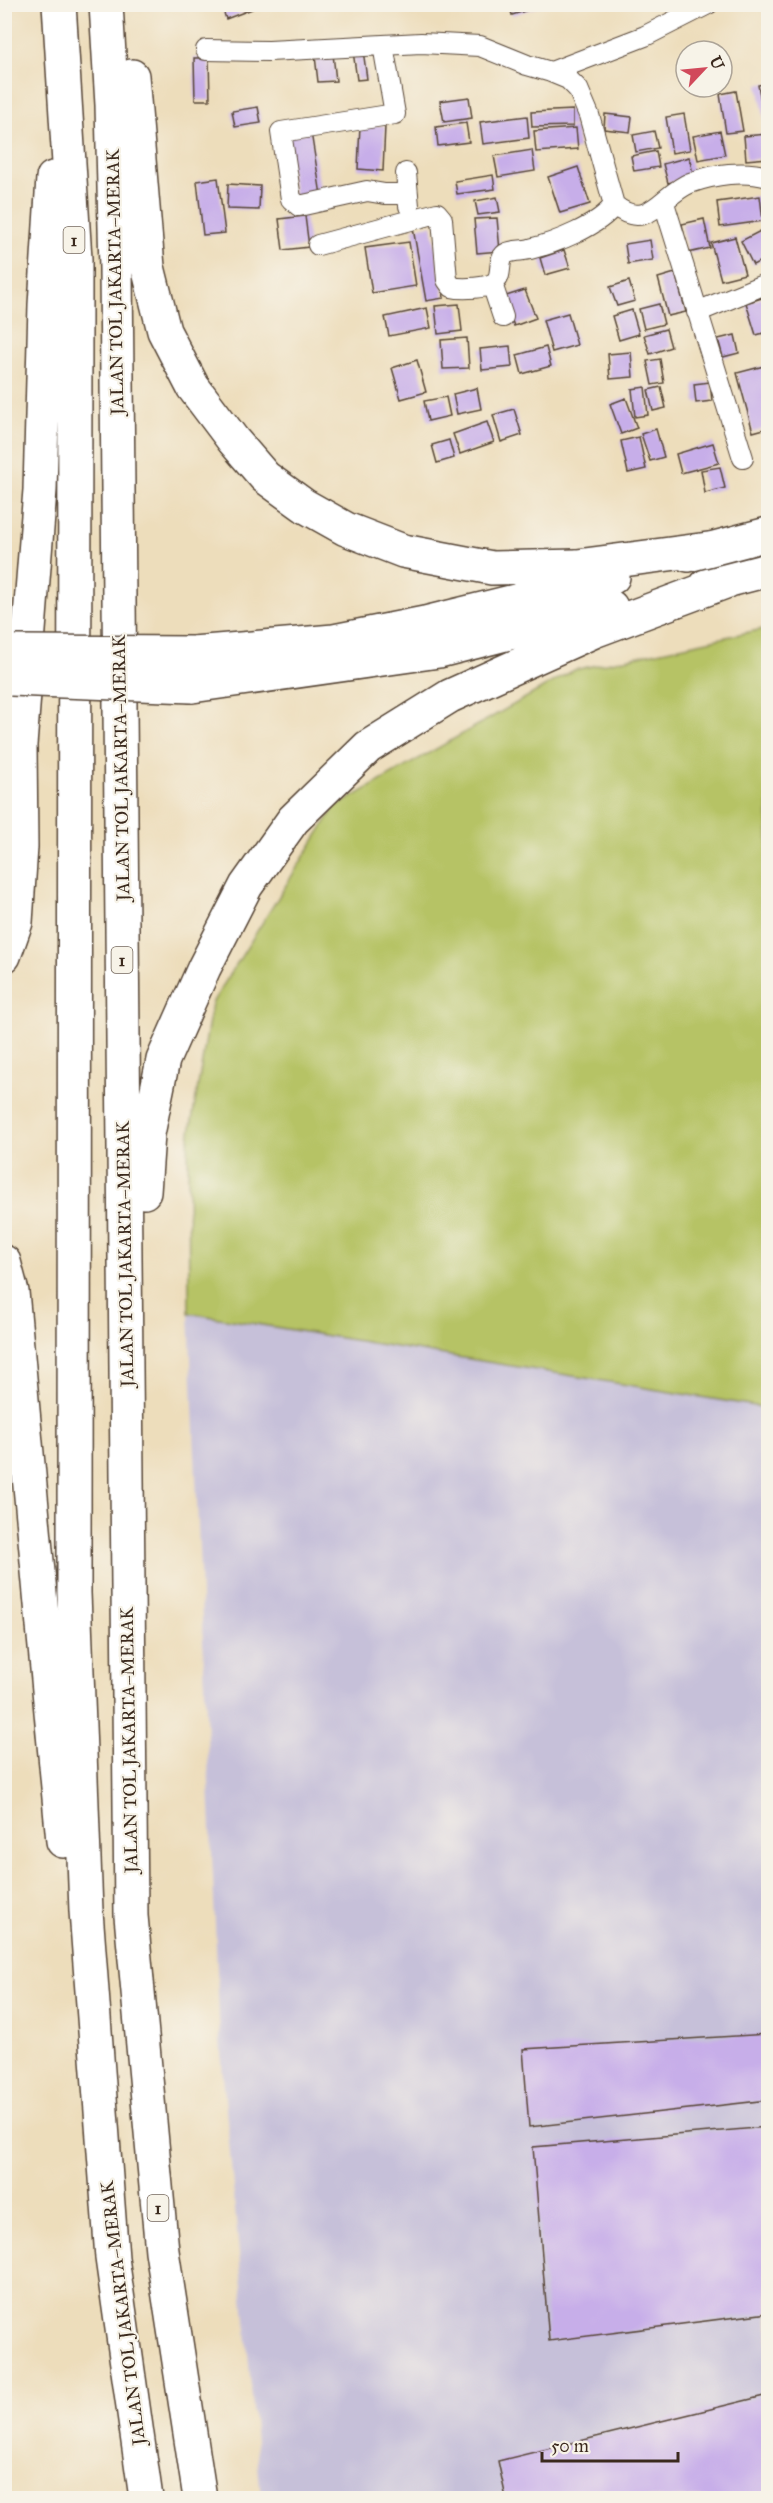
<svg xmlns="http://www.w3.org/2000/svg" width="773" height="2503" font-family="'IM FELL Great Primer',serif">
  <style>
    .industrial { fill: #c6c0d9 }
    .green { fill: #b6c365; stroke: #787642; stroke-width: 1.5 }
    .building { fill: #c7aee9 }
    .lines { fill: none; stroke-linecap: round; stroke-linejoin: round }
    .minor-casing { stroke: #564536; stroke-width: 22 }
    .motorway-casing { stroke: #564536; stroke-width: 36 }
    .minor { stroke: #fff; stroke-width: 20 }
    .motorway { stroke: #fff; stroke-width: 33 }
    .motorway-bridge-casing { stroke: #564536; stroke-width: 36; stroke-linecap: butt }
    .motorway-bridge { stroke: #fff; stroke-width: 33 }
    .labels { text-anchor: middle; dominant-baseline: central; stroke-width: 4.5; stroke-linejoin: round; paint-order: stroke }
    .shield { fill: #f7f3e8; stroke: #73665b; stroke-width: 1.5 }
    .shield-label { font-size: 16px; font-weight: bold; fill: #3b2a1e }
    .street-label { font-size: 18px; fill: #3b2a1e; stroke: #f7f3e8 }
  </style>
  <rect width="100%" height="100%" fill="#f7f3e8"/>
  <filter id="ink" filterUnits="userSpaceOnUse"><feTurbulence type="fractalNoise" baseFrequency=".0167" numOctaves="2"/><feDisplacementMap in="SourceGraphic" scale="12" xChannelSelector="R" yChannelSelector="G"/><feConvolveMatrix kernelMatrix="1 2 1 2 8 2 1 2 1" color-interpolation-filters="sRGB"/></filter>
  <filter id="wash" filterUnits="userSpaceOnUse"><feTurbulence type="fractalNoise" baseFrequency=".008" numOctaves="4" result="noise"/><feDisplacementMap in="SourceGraphic" scale="24" xChannelSelector="R" yChannelSelector="G"/><feGaussianBlur stdDeviation="1.35" result="paint"/><feColorMatrix in="noise" values="0 0 0 0 0 0 0 0 0 0 0 0 0 0 0 0 0 1.4 0 .05"/><feComposite in="paint" operator="in"/></filter>
  <g filter="url(#wash)">
    <rect width="100%" height="100%" fill="#edddbb"/>
    <path class="industrial" d="M189 1313 768 1408V2498H261L220 2041Z"/>
    <path class="green" d="M768 628V1408L189 1313 188 1144 212 1003 335 807 574 670Z"/>
    <g id="blocks">
      <path class="building" d="M221 4H250L252 9 226 19Z
        M464 4H489V5L467 12Z
        M509 4H544V5L512 15Z
        M363 50 367 79 357 80 353 51Z
        M333 54 336 81 318 82 315 56Z
        M194 58H209L210 100H195Z
        M768 83V131H767L758 85Z
        M736 91 743 131 726 133 720 94Z
        M469 97 472 118 444 122 440 101Z
        M258 107 261 123 235 127 232 111Z
        M573 110V126L532 127 531 112Z
        M605 114 632 117 630 132 604 129Z
        M684 114 690 150 672 153 666 117Z
        M527 116 529 138 483 144 480 122Z
        M466 123 469 142 438 146 436 127Z
        M360 125 385 126 383 171 358 169Z
        M576 128 578 149 536 152 534 131Z
        M654 131 658 148 636 152 633 135Z
        M720 131 725 155 698 160 693 136Z
        M311 132 321 195 295 199 286 136Z
        M768 134V158L746 160 744 136Z
        M532 150 535 171 498 177 494 156Z
        M656 151 659 167 634 171 631 156Z
        M689 157 694 177 668 183 663 164Z
        M578 167 590 204 560 213 548 177Z
        M493 175 495 189 457 194 455 181Z
        M218 178 225 233 203 235 197 181Z
        M228 184 260 186 259 210 227 209Z
        M760 196 763 221 720 227 717 202Z
        M497 197 500 212 478 215 475 201Z
        M305 216 309 247 283 250 279 219Z
        M497 218 500 251 477 253 474 219Z
        M704 219 710 248 688 253 682 224Z
        M432 225 444 298 426 301 413 228Z
        M768 227V257L753 265 741 241Z
        M735 237 745 274 721 280 711 243Z
        M650 240 653 260 628 264 625 244Z
        M409 242 416 286 372 293 365 248Z
        M564 250 570 268 545 275 540 258Z
        M675 273 686 312 668 316 658 278Z
        M629 281 635 301 617 306 610 287Z
        M525 290 536 318 514 326 503 297Z
        M765 297 768 308V332L756 335 746 303Z
        M459 304 462 331 438 334 435 306Z
        M659 304 664 324 644 329 639 309Z
        M427 308 431 328 389 336 385 317Z
        M632 310 639 334 619 340 612 316Z
        M568 313 577 345 552 352 543 320Z
        M666 329 671 347 650 354 644 335Z
        M735 335 739 353 723 357 718 339Z
        M467 338 469 368 443 369 441 340Z
        M510 346 512 367 482 370 480 349Z
        M546 347 551 366 522 374 517 355Z
        M631 352 633 377 610 379 608 354Z
        M660 359 664 383 652 385 647 361Z
        M417 360 426 392 401 399 392 368Z
        M764 366 768 382V428L753 432 737 373Z
        M710 382 712 401 696 403 694 384Z
        M645 387 648 415 635 417 632 389Z
        M661 387 666 408 653 411 648 390Z
        M477 388 481 409 457 414 453 394Z
        M446 397 450 416 428 421 424 401Z
        M626 398 637 428 621 434 610 404Z
        M514 409 522 435 501 442 493 415Z
        M487 422 494 442 460 454 453 434Z
        M656 429 664 457 650 461 641 434Z
        M639 437 646 469 628 473 621 441Z
        M449 440 454 458 437 463 432 445Z
        M713 443 719 463 681 473 676 454Z
        M720 467 725 488 705 493 701 470Z
        M768 2034V2100L529 2127 523 2049Z
        M768 2127V2313L549 2341 533 2147Z
        M768 2395V2498H506L498 2461Z"/>
    </g>
  </g>
  <g filter="url(#ink)">
    <use href="#blocks" fill-opacity="0" stroke="#564536" stroke-width="1.5"/>
    <g class="lines">
      <defs>
        <path id="minor" d="M383 45 395 114 281 132 291 199 299 206 367 191 385 194H408
          M206 50 269 51 421 43 480 46 527 65 551 72 568 79 578 89 589 115 614 205C648 233 662 194 690 183 714 174 744 170 768 177
          M551 72 645 36 708 4
          M406 173 409 206
          M664 203 743 458
          M318 245 437 213 442 219 447 280 452 287C460 289 490 289 496 281 503 274 497 257 507 253 514 250 523 251 530 249 555 243 599 226 614 205
          M492 284 503 317
          M697 312 768 283"/>
        <path id="motorway" d="M59 4 75 259 74 1593 86 1911 112 2258 146 2498
          M106 4 112 105 116 269 131 1916 162 2251 200 2498
          M132 76 148 267 164 331 193 387 233 440 265 477 305 506 346 529 403 551 492 568 577 566 708 549
          M688 555 768 534
          M706 586 768 570
          M193 653 334 641 425 623 613 577
          M192 686 439 651 611 607
          M4 956 16 922 21 847 20 745 40 490 45 305 53 178
          M144 1192 148 1134 163 1060 204 968 246 886 293 820 368 747 450 696 594 631 728 581
          M4 1262 12 1292 63 1841"/>
      </defs>
      <use href="#minor" class="minor-casing"/>
      <use href="#motorway" class="motorway-casing"/>
      <use href="#minor" class="minor"/>
      <use href="#motorway" class="motorway"/>
      <defs>
        <path id="motorway-bridge" d="M16 652 193 653
          M11 679 192 686"/>
      </defs>
      <use href="#motorway-bridge" class="motorway-bridge-casing"/>
      <use href="#motorway-bridge" class="motorway-bridge"/>
    </g>
  </g>
  <g class="labels">
    <g class="shield">
      <rect x="63.5" y="227" width="21" height="26" rx="4.5"/>
      <rect x="111.5" y="947" width="21" height="26" rx="4.5"/>
      <rect x="147.5" y="2195" width="21" height="26" rx="4.5"/>
    </g>
    <g class="shield-label">
      <text x="74" y="240">1</text>
      <text x="122" y="960">1</text>
      <text x="158" y="2208">1</text>
    </g>
    <g class="street-label">
      <text transform="translate(115 282) rotate(-91)">JALAN TOL JAKARTA–MERAK</text>
      <text transform="translate(121 768) rotate(-91)">JALAN TOL JAKARTA–MERAK</text>
      <text transform="translate(125 1254) rotate(-91)">JALAN TOL JAKARTA–MERAK</text>
      <text transform="translate(129 1740) rotate(-91)">JALAN TOL JAKARTA–MERAK</text>
      <text transform="translate(123 2313) rotate(-97)">JALAN TOL JAKARTA–MERAK</text>
    </g>
  </g>
  <rect width="773" height="2503" fill="none" stroke="#f7f3e8" stroke-width="24"/>
  <g transform="translate(704 69) rotate(64)"><circle r="28" fill="#f7f3e8" stroke="#aca397" stroke-width="1.5"/>
  <path d="M0-4.5L10 22L0 15L-10 22Z" fill="#d1495b"/>
  <text y="-9" font-size="16" font-weight="bold" text-anchor="middle" fill="#3b2a1e">U</text>
  </g>
  <path d="M542 2452v9h136v-9" fill="none" stroke="#3b2a1e" stroke-width="3"/>
  <text x="551" y="2452" font-size="18" fill="#3b2a1e" stroke="#f7f3e8" stroke-width="4.5" paint-order="stroke">50 m</text>
</svg>
